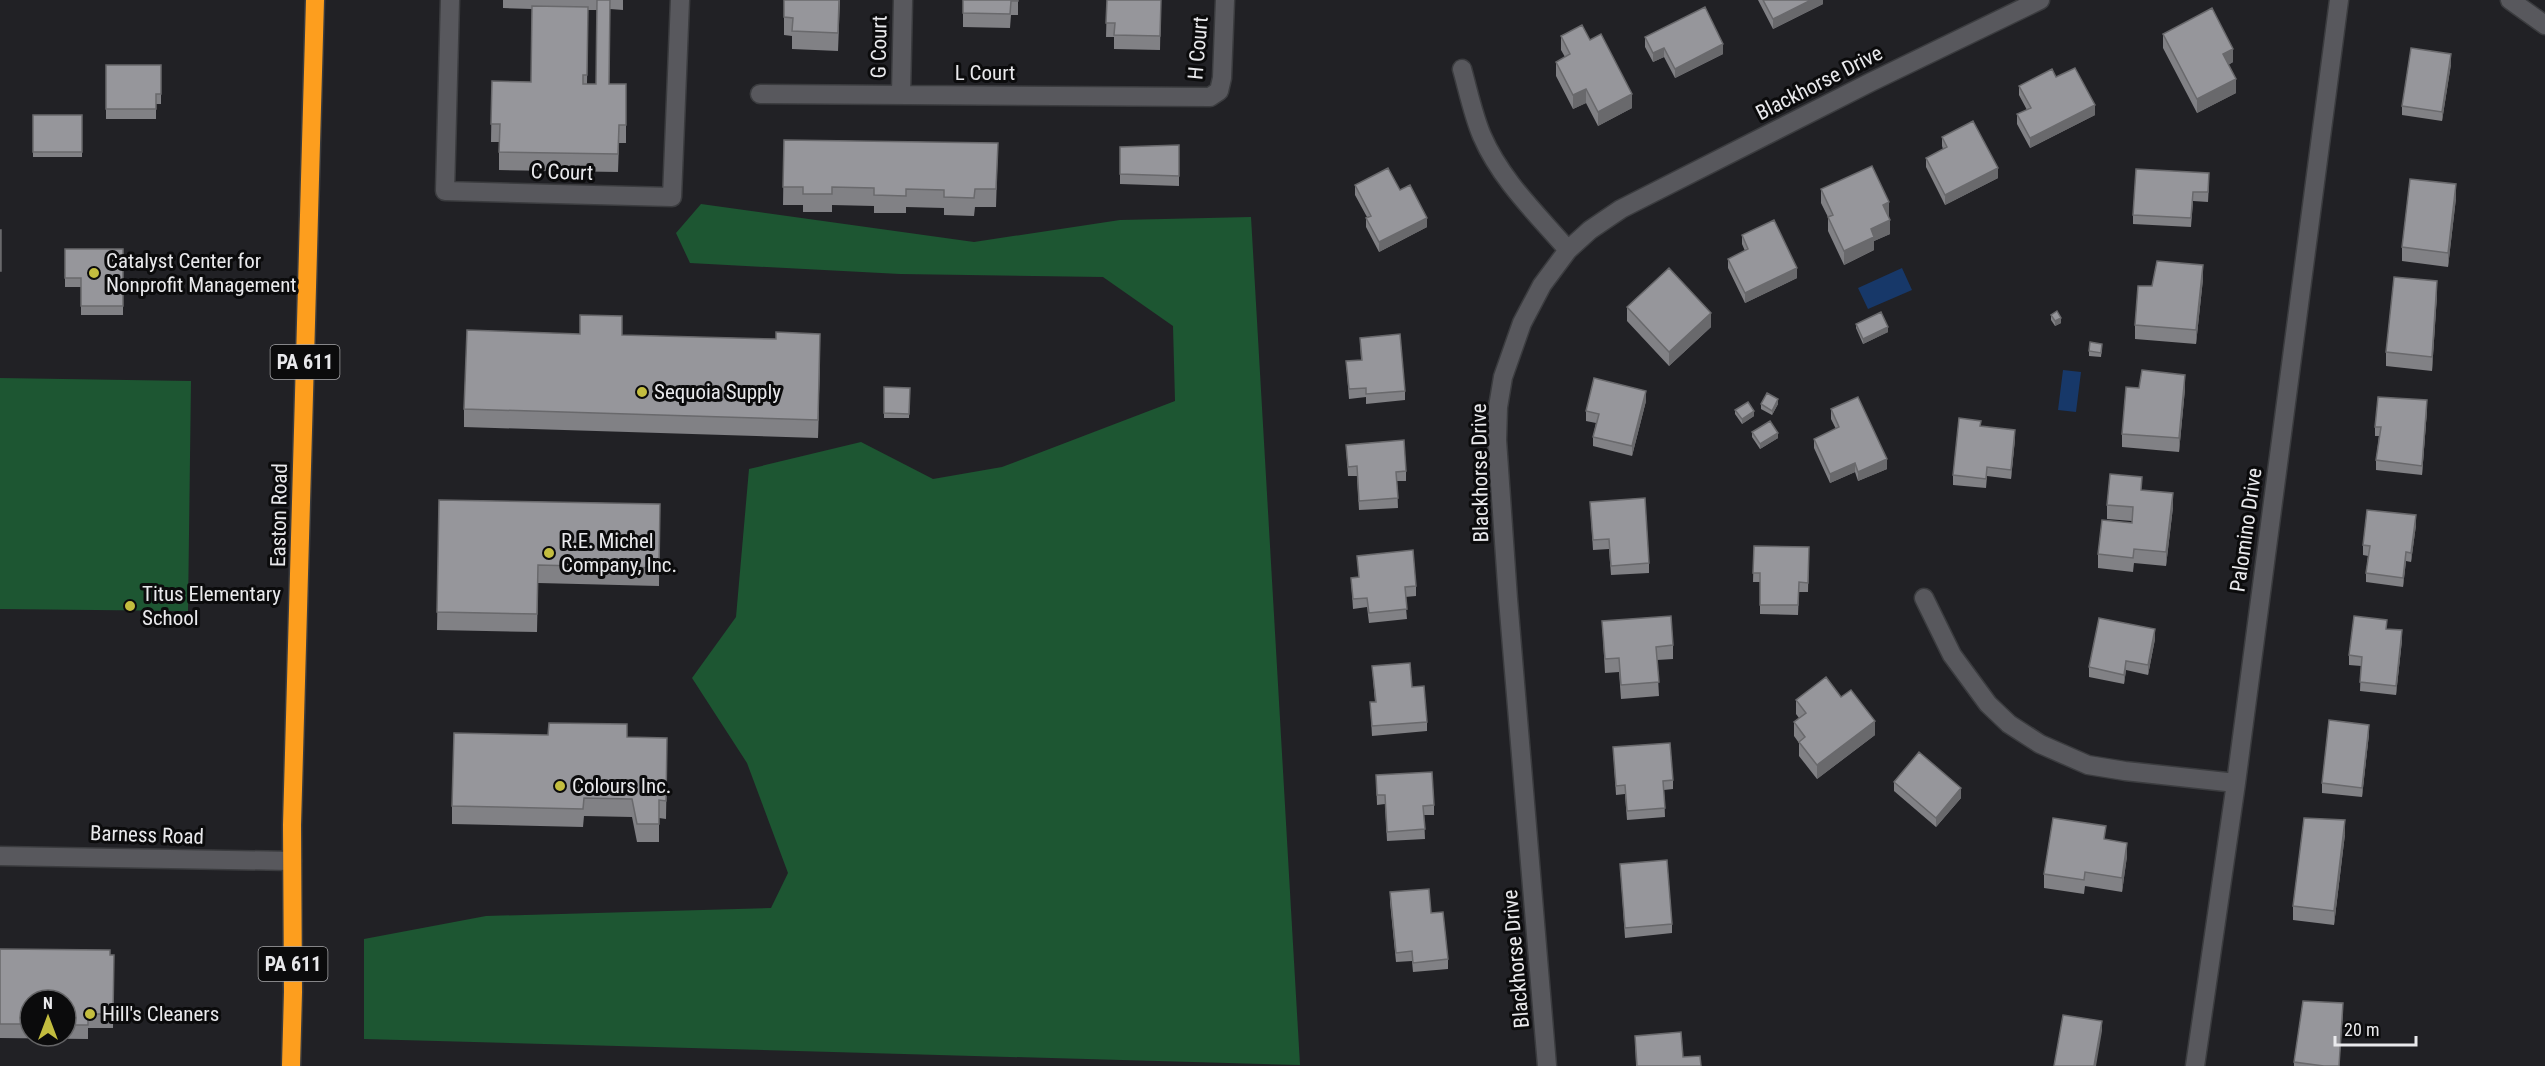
<svg xmlns="http://www.w3.org/2000/svg" width="2545" height="1066" font-family="'Roboto Condensed',sans-serif">
  <style>
    .green { fill: #1d5632 }
    .water { fill: #173869 }
    .lines { fill: none; stroke-linecap: round; stroke-linejoin: round }
    .minor-casing { stroke: #3b3c3f; stroke-width: 21 }
    .highway-casing { stroke: #3b3c3f; stroke-width: 21 }
    .minor { stroke: #58585d; stroke-width: 18 }
    .highway { stroke: #fd9e1e; stroke-width: 18 }
    .wall { fill: #818185; fill-rule: evenodd }
    .shaded-wall { fill: #69696c }
    .building { fill: #96969b; stroke: #69696c; stroke-width: 1.5 }
    .poi-dot { fill: #c3bd3f; stroke: #0b0b0c; stroke-width: 2 }
    .labels { text-anchor: middle; dominant-baseline: central; stroke-width: 6; stroke-linejoin: round; paint-order: stroke }
    .shield { fill: #0b0b0c; stroke: #a6a6a9; stroke-width: 1.5 }
    .shield-label { font-size: 20px; font-weight: bold; fill: #e9e9ec }
    .street-label { font-size: 21px; fill: #e9e9ec; stroke: #0b0b0c }
    .poi-label { font-size: 21px; fill: #e9e9ec; stroke: #0b0b0c; text-anchor: start }
  </style>
  <rect width="100%" height="100%" fill="#212125"/>
  <path class="green" d="M701 204 974 242 1120 220 1251 217 1300 1065 364 1039V939L486 916 771 908 788 873 747 763 692 678 736 617 749 469 861 442 933 479 1002 467 1175 401 1173 326 1103 277 900 274 690 263 676 233Z
    M0 378 191 381 188 611 0 609Z"/>
  <path class="water" d="M1902 268 1912 290 1868 309 1858 288Z
    M2063 370 2081 372 2076 412 2058 410Z"/>
  <g class="lines">
    <defs>
      <path id="minor" d="M450 0 445 191 672 197 680 0
        M2510 0 2545 25
        M1462 69C1468 90 1473 115 1482 136 1501 180 1537 214 1568 250
        M760 94 1210 97 1219 91 1222 78 1225 0
        M901 95 903 0
        M1924 598 1952 655 1988 704 2009 724 2040 744 2088 765 2125 771 2236 783
        M0 856 292 861
        M1547 1066 1508 599 1497 440 1498 407 1503 377 1522 323 1542 285 1568 250 1590 230 1621 209 1871 82 2040 0
        M2195 1066 2236 783 2339 0"/>
      <path id="highway" d="M291 1066 293 992 292 825 315 0"/>
    </defs>
    <use href="#minor" class="minor-casing"/>
    <use href="#highway" class="highway-casing"/>
    <use href="#minor" class="minor"/>
    <use href="#highway" class="highway"/>
  </g>
  <path class="wall" d="M503 0H623V10L610 9 609 84H626V143H619L618 172 499 170V142H491L492 81 531 82 532 9 503 8ZM588 10H597L596 84H587Z
    M784 0H840L838 51 792 49V36L784 35Z
    M963 0H1018V15H1011L1010 28 963 27Z
    M1107 0H1161L1160 50 1114 49V37H1106Z
    M1758 0H1823V4L1773 29Z
    M2163 34 2233 62 2228 65 2236 93 2197 113 2163 48Z
    M1561 36 1590 40 1632 108 1598 126 1586 103 1573 109 1556 76V62L1565 57 1561 50Z
    M1645 37 1723 54 1675 78 1664 57 1653 62 1645 47Z
    M2451 64 2442 121 2402 115V106Z
    M106 65H161V104H156V119H106Z
    M2056 77 2095 115 2030 148 2017 124V114L2027 110 2019 95V86Z
    M33 115H82V157H33Z
    M1942 137 1998 178 1945 205 1926 167V158L1943 149 1942 146Z
    M784 140 998 143 996 207H975L974 216 944 215V208L906 207V213H874V206L832 205V212H803V205H783Z
    M1179 145V186L1120 184V147Z
    M2209 183 2208 202 2193 201 2191 227 2133 224V215Z
    M1355 185 1400 190 1427 227 1379 252 1366 227V218L1367 217 1355 195Z
    M1821 189 1889 216 1888 217 1890 234 1874 241V250L1844 265 1828 231V217L1821 203Z
    M2456 198 2448 267 2402 261V247Z
    M1742 235 1797 278 1745 303 1728 268V259L1745 251 1742 244Z
    M65 249H123V315H81V287H65Z
    M2203 279 2196 344 2135 339V325L2152 286Z
    M2437 295 2432 371 2386 366V352Z
    M1627 307 1711 327 1669 366 1627 321Z
    M2051 315 2061 323 2055 326 2051 320Z
    M1856 324 1888 332 1863 344 1856 328Z
    M622 335 776 339 820 352 818 438 464 427V409Z
    M1360 338 1405 391V400L1366 404V397L1349 399 1346 361 1361 360Z
    M2102 348 2101 357 2089 356V351Z
    M910 388 909 418H884V413Z
    M2185 389 2179 452 2122 447V434Z
    M1646 401 1632 456 1593 446V437L1596 423 1586 421V411Z
    M1761 404H1778L1772 415 1761 409Z
    M1831 409 1887 469 1858 481 1855 472 1830 483 1814 448V439L1836 429 1831 419Z
    M1735 410 1754 416 1742 424 1735 414Z
    M2427 410 2422 475 2376 470V460L2379 436H2375V427Z
    M1981 426 2015 439 2011 479 1987 476 1986 488 1953 485V475Z
    M1752 432 1778 438 1760 449 1752 437Z
    M1346 445 1406 471V481H1397L1398 508 1359 510 1357 476H1348Z
    M2142 490 2173 507 2166 566 2134 563 2133 572 2098 568V554L2132 523V521L2107 519V505Z
    M439 500 660 504 659 586 538 583 537 632 437 630Z
    M1590 502 1649 563V573L1611 575 1609 549 1593 550Z
    M2416 525 2411 562 2406 561 2403 587 2366 582V573L2368 556 2363 555V545Z
    M1754 546 1809 547 1808 592H1799L1798 615 1760 614V582H1753Z
    M1357 556 1416 586V596L1405 597 1407 619 1369 623 1367 607 1353 609 1351 578 1359 577Z
    M1602 621 1673 645V659L1657 660 1659 696 1621 699 1619 672 1605 673Z
    M2387 629 2402 640 2396 695 2360 691 2361 666 2349 665V655Z
    M2155 639 2148 675 2126 670 2124 684 2089 677V667Z
    M1372 666 1427 722V731L1372 736 1370 702H1375Z
    M1841 697 1875 735 1817 779 1799 756V743L1794 736V722L1799 718 1796 714V700Z
    M2369 734 2362 797 2322 793V783Z
    M627 737 667 756 666 819 659 818V842H637L632 817 584 816 583 827 452 824V806Z
    M1613 747 1673 780V789L1664 790 1665 817 1627 820 1625 794 1616 795Z
    M1376 775 1434 805V815H1424L1425 839 1387 841 1385 804 1377 805Z
    M1894 782 1961 798 1936 827 1894 791Z
    M2345 834 2334 925 2293 920V906Z
    M2106 839 2127 856 2122 892 2085 886 2084 894 2044 888V874Z
    M1620 864 1672 924V933L1625 938Z
    M1390 892 1431 913 1448 959V969L1413 972 1412 961 1396 962 1390 902Z
    M0 949 114 955 113 1028H88V1039L0 1038ZM30 1000H66V1036H30Z
    M2343 1012 2339 1066H2294V1062Z
    M1635 1036 1683 1057 1701 1066H1636Z"/>
  <path class="shaded-wall" d="M1811 0H1823V4L1773 29V19Z
    M1723 44V54L1675 78V69Z
    M1664 48V57L1653 62V53Z
    M2233 49V62L2223 68V54Z
    M2451 54V64L2442 121V112Z
    M2236 79V93L2197 113V99Z
    M1586 89V103L1573 109V95Z
    M1632 94V108L1598 126V112Z
    M2095 105V115L2030 148V138Z
    M1998 168V178L1945 205V195Z
    M2456 184V198L2448 267V253Z
    M1889 202V216L1883 219V205Z
    M1427 218V227L1379 252V242Z
    M1890 220V234L1874 241V250L1844 265V251L1871 229Z
    M2203 265V279L2196 344V330Z
    M1797 268V278L1745 303V293Z
    M2437 281V295L2432 371V357Z
    M1711 313V327L1669 366V352Z
    M2061 318V323L2055 326V321Z
    M1888 327V332L1863 344V339Z
    M820 334V352L818 438V420Z
    M2185 375V389L2179 452V438Z
    M1646 391V401L1632 456V446Z
    M1778 399V404L1772 415V411Z
    M2427 400V410L2422 475V466Z
    M1754 411V416L1742 424V419Z
    M2015 430V439L2011 479V470Z
    M1778 433V438L1760 449V444Z
    M1887 459V469L1858 481V472Z
    M1855 463V472L1830 483V474Z
    M2173 493V507L2166 566V552Z
    M2416 515V525L2411 562V553Z
    M2406 552V561L2403 587V578Z
    M2155 629V639L2148 675V665Z
    M2402 630V640L2396 695V686Z
    M2126 661V670L2124 684V675Z
    M1875 721V735L1817 779V765Z
    M2369 725V734L2362 797V788Z
    M1961 788V798L1936 827V818Z
    M2345 820V834L2334 925V911Z
    M2127 843V856L2122 892V878Z
    M2102 1021V1031L2096 1066H2094Z"/>
  <path class="building" d="M597 0H610L609 84H626V125H619L618 154 499 152 500 124H491L492 81 531 82 532 6 588 7 587 75H583V84H596Z
    M784 0H839L838 33 792 31 793 18 784 17Z
    M963 0H1018V1H1011L1010 14 963 13Z
    M1107 0H1161L1160 36 1114 35 1115 23H1106Z
    M1763 0H1811L1773 19Z
    M1705 7 1723 44 1675 69 1664 48 1653 53 1645 37Z
    M2212 8 2233 49 2223 54 2236 79 2197 99 2163 34Z
    M1582 25 1590 40 1601 34 1632 94 1598 112 1586 89 1573 95 1556 62 1570 54 1561 36Z
    M2411 48 2451 54 2442 112 2402 106Z
    M106 65H161V94H156V109H106Z
    M2075 68 2095 105 2030 138 2017 114 2031 108 2019 86 2052 69 2056 77Z
    M33 115H82V152H33Z
    M1973 121 1998 168 1945 195 1926 158 1947 147 1942 137Z
    M784 140 998 143 996 189H975L974 198 944 197V190L906 189V196L874 195V188L832 187V194H803V187H783Z
    M1179 145V176L1120 174V147Z
    M1872 166 1889 202 1883 205 1890 220 1871 229 1874 237 1844 251 1828 217 1833 215 1821 189Z
    M1388 168 1400 190 1410 185 1427 218 1379 242 1366 218 1371 216 1355 185Z
    M2136 169 2209 173 2208 192H2193L2191 218 2133 215Z
    M2410 179 2456 184 2448 253 2402 247Z
    M1774 220 1797 268 1745 293 1728 259 1748 249 1742 235Z
    M0 230H1V271H0Z
    M65 249H123V306H81V278H65Z
    M2157 261 2203 265 2196 330 2135 325 2138 286H2152Z
    M1669 268 1711 313 1669 352 1627 307Z
    M2394 277 2437 281 2432 357 2386 352Z
    M2057 311 2061 318 2055 321 2051 315Z
    M1881 312 1888 327 1863 339 1856 324Z
    M580 315 622 316V335L776 339V332L820 334 818 420 464 409 467 330 580 334Z
    M1400 334 1405 391 1366 394V388L1349 389 1346 361 1362 360 1360 338Z
    M2090 342 2102 344 2101 353 2089 351Z
    M2142 370 2185 375 2179 438 2122 434 2126 387 2139 388Z
    M1594 378 1646 391 1632 446 1593 437 1599 414 1586 411Z
    M884 387 910 388 909 414 884 413Z
    M1767 393 1778 399 1772 411 1761 404Z
    M1858 397 1887 459 1858 472 1855 463 1830 474 1814 439 1839 427 1831 409Z
    M2378 397 2427 400 2422 466 2376 460 2381 427H2375Z
    M1748 402 1754 411 1742 419 1735 410Z
    M1959 418 1981 421 1980 426 2015 430 2011 470 1987 467 1986 479 1953 475Z
    M1770 421 1778 433 1760 444 1752 432Z
    M1404 440 1406 471 1396 472 1398 498 1359 501 1357 466 1348 467 1346 445Z
    M2110 474 2142 477 2141 490 2173 493 2166 552 2134 549 2133 558 2098 554 2102 520 2132 523 2133 507 2107 505Z
    M1645 498 1649 563 1611 566 1609 539 1593 540 1590 502Z
    M439 500 660 504 659 568 538 565 537 614 437 612Z
    M2367 510 2416 515 2411 553 2406 552 2403 578 2366 573 2370 546 2363 545Z
    M1754 546 1809 547 1808 583 1799 582 1798 605H1760V573H1753Z
    M1413 550 1416 586 1405 587 1407 609 1369 613 1367 598 1353 599 1351 578 1359 577 1357 556Z
    M1671 616 1673 645 1656 647 1659 682 1621 685 1619 658 1605 659 1602 621Z
    M2354 616 2387 620 2386 629 2402 630 2396 686 2360 682 2362 657 2349 655Z
    M2099 618 2155 629 2148 665 2126 661 2124 675 2089 667Z
    M1410 663 1412 687 1424 686 1427 722 1372 726 1370 702H1376L1372 666Z
    M1826 677 1841 697 1851 690 1875 721 1817 765 1799 742 1805 737 1794 722 1806 713 1796 700Z
    M2329 720 2369 725 2362 788 2322 783Z
    M549 723 627 724V737L667 738 666 801 659 800V824H637L632 799 584 798 583 809 452 806 454 733 548 735Z
    M1670 743 1673 780 1663 781 1665 808 1627 811 1625 785 1616 786 1613 747Z
    M1919 752 1961 788 1936 818 1894 782Z
    M1432 772 1434 805 1423 806 1425 829 1387 832 1385 795H1377L1376 775Z
    M2053 818 2106 826 2104 839 2127 843 2122 878 2085 872 2084 880 2044 874Z
    M2304 818 2345 820 2334 911 2293 906Z
    M1667 860 1672 924 1625 928 1620 864Z
    M1429 889 1431 913 1443 912 1448 959 1413 963 1412 951 1396 953 1390 892Z
    M0 949 110 950V955H114L113 1014H88V1025H66V1000H30V1024H0Z
    M2303 1001 2343 1003 2339 1066H2324L2294 1062Z
    M2063 1015 2102 1021 2094 1066H2054Z
    M1681 1032 1683 1057 1700 1056 1701 1066H1637L1635 1036Z"/>
  <g class="poi-dot">
    <circle cx="94" cy="273" r="6"/>
    <circle cx="642" cy="392" r="6"/>
    <circle cx="549" cy="553" r="6"/>
    <circle cx="130" cy="606" r="6"/>
    <circle cx="560" cy="786" r="6"/>
    <circle cx="90" cy="1014" r="6"/>
  </g>
  <g class="labels">
    <g class="shield">
      <rect x="270.5" y="345" width="69" height="34" rx="4.5"/>
      <rect x="258.5" y="947" width="69" height="34" rx="4.5"/>
    </g>
    <g class="shield-label">
      <text x="305" y="362">PA 611</text>
      <text x="293" y="964">PA 611</text>
    </g>
    <g class="street-label">
      <text transform="translate(879 47) rotate(-89)">G Court</text>
      <text transform="translate(1198 48) rotate(-85)">H Court</text>
      <text x="985" y="73">L Court</text>
      <text transform="translate(1819 83) rotate(-27)">Blackhorse Drive</text>
      <text transform="translate(562 172) rotate(2)">C Court</text>
      <text transform="translate(1480 473) rotate(-91)">Blackhorse Drive</text>
      <text transform="translate(279 515) rotate(-89)">Easton Road</text>
      <text transform="translate(2246 530) rotate(-82)">Palomino Drive</text>
      <text transform="translate(147 835) rotate(2)">Barness Road</text>
      <text transform="translate(1516 959) rotate(-95)">Blackhorse Drive</text>
    </g>
    <g class="poi-label">
      <text x="106" y="261">Catalyst Center for<tspan x="106" dy="24">Nonprofit Management</tspan></text>
      <text x="654" y="392">Sequoia Supply</text>
      <text x="561" y="541">R.E. Michel<tspan x="561" dy="24">Company, Inc.</tspan></text>
      <text x="142" y="594">Titus Elementary<tspan x="142" dy="24">School</tspan></text>
      <text x="572" y="786">Colours Inc.</text>
      <text x="102" y="1014">Hill's Cleaners</text>
    </g>
  </g>
  <g transform="translate(48 1018)"><circle r="28" fill="#0b0b0c" stroke="#646466" stroke-width="1.5"/>
  <path d="M0-4.5L10 22L0 15L-10 22Z" fill="#c3bd3f"/>
  <text y="-9" font-size="16" font-weight="bold" text-anchor="middle" fill="#e9e9ec">N</text>
  </g>
  <path d="M2335 1036v9h81v-9" fill="none" stroke="#e9e9ec" stroke-width="3"/>
  <text x="2344" y="1036" font-size="18" fill="#e9e9ec" stroke="#0b0b0c" stroke-width="4.5" paint-order="stroke">20 m</text>
</svg>
